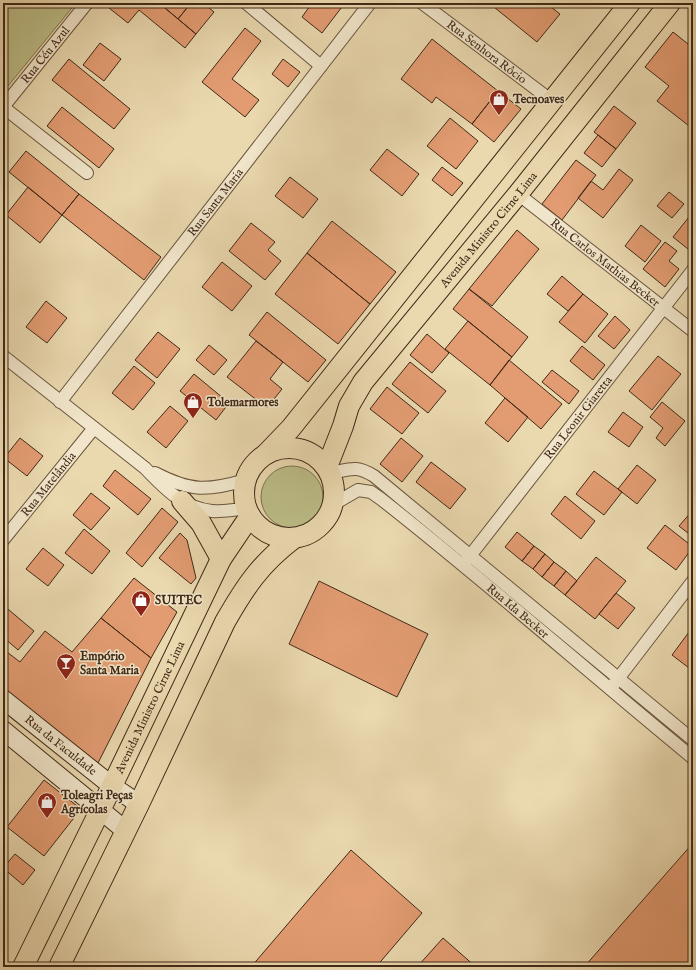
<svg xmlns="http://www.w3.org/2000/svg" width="696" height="970" font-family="'IM FELL English',serif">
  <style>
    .green { fill: #bcbd87; stroke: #7e734f }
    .building { fill: #e39c72; stroke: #402917 }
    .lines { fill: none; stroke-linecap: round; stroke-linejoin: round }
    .street-casing { stroke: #6a553d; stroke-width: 14 }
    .secondary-casing { stroke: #402917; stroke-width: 20 }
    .primary-casing { stroke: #402917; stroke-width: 22 }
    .street { stroke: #f1e6cb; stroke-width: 12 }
    .secondary { stroke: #f1e6cb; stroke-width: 18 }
    .primary { stroke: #ead8af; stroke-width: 20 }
    .labels { text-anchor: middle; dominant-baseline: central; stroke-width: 3; stroke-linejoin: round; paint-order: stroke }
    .street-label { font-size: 12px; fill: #402917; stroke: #f1e6cb }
    .poi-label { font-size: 12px; font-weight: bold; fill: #402917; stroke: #f1e6cb; text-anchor: start }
  </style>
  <rect width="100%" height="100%" fill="#ead8af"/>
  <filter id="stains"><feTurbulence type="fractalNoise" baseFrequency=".005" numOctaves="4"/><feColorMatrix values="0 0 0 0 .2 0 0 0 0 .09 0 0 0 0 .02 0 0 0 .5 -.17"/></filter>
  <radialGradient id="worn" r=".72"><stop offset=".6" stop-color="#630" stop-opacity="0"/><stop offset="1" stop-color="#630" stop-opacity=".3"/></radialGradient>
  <path class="green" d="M3 3H76L3 92Z
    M261 497a31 31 0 1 1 62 0a31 31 0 1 1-62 0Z"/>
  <path class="building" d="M113 3H159L196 34 185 48 139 10 128 23 109 8Z
    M159 3H191L178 19Z
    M191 3H203L214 12 196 34 178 19Z
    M312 3H345L322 33 302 17Z
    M489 3H546L560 14 537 42Z
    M245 28 261 41 232 79 259 100 245 117 202 82Z
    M673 32 693 48V129L657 101 669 86 645 67Z
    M432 39 498 91 472 124 436 97 432 103 401 79Z
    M100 43 121 59 104 81 83 65Z
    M69 59 130 109 114 129 52 80Z
    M283 59 300 72 288 87 272 74Z
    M498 91 521 109 494 142 472 124Z
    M614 106 636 123 616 149 594 132Z
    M62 107 114 149 99 168 47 126Z
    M450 118 478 141 456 169 427 146Z
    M598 135 616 149 602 167 584 153Z
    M387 149 419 174 402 196 370 170Z
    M26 151 79 194 62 215 9 172Z
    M576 160 596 175 562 220 542 204Z
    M442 167 463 183 452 196 432 180Z
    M619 169 633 180 603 218 578 198 591 181 603 190Z
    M290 177 318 199 303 218 275 196Z
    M28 187 62 215 40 243 6 215Z
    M669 192 684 204 672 218 657 206Z
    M79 194 161 257 144 280 62 215Z
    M693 212V243L688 249 673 237Z
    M332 221 396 272 370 304 307 253Z
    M251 223 275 242 268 250 281 261 265 280 229 251Z
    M641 225 661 241 645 262 625 246Z
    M517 230 539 249 492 306 469 289Z
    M665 242 677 251 669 261 679 269 665 287 643 269Z
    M307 253 370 304 338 344 275 294Z
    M222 262 252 286 232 311 202 287Z
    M562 276 583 294 568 311 547 294Z
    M469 289 528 337 512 357 453 309Z
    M583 294 608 314 585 343 559 322Z
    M46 301 67 318 47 343 26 327Z
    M267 312 326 360 308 382 249 335Z
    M615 316 630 330 614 349 598 336Z
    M468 321 512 357 490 385 445 349Z
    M158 332 180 349 157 378 135 360Z
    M427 334 449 353 432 373 410 355Z
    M256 341 283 362 270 379 282 389 267 408 227 377Z
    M209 345 227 360 214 375 196 360Z
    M582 346 605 365 593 380 570 361Z
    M658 356 681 374 652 410 629 391Z
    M509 360 562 404 541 429 490 385Z
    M410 362 446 391 428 413 392 384Z
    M134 366 155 383 133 410 112 393Z
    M552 370 579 391 569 404 542 382Z
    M194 374 229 403 216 420 180 391Z
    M387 387 419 413 402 434 370 409Z
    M505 398 528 417 508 442 485 423Z
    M662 402 685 421 665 446 656 438 663 428 650 417Z
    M170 406 188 421 166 448 147 432Z
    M623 412 643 427 629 447 608 432Z
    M20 438 43 456 27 476 4 458Z
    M401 438 423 456 402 482 380 464Z
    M431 462 466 489 450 509 416 482Z
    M637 465 656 480 637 504 618 489Z
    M115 470 151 499 138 515 103 486Z
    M594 471 622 492 604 515 576 494Z
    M91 493 110 508 91 530 73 515Z
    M565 496 595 521 581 539 551 514Z
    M162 508 178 522 142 567 126 553Z
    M693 510V537L679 526Z
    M665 525 693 547 676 570 647 548Z
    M84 529 110 551 92 574 65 553Z
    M517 532 534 546 522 561 505 547Z
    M180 533 187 540 196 578 191 584 159 558Z
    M534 546 545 554 533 569 522 561Z
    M43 548 64 565 48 586 26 569Z
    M545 554 554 562 542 577 533 569Z
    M596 557 626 581 595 619 565 595Z
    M554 562 566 571 554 586 542 577Z
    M566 571 577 581 565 595 554 586Z
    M134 578 177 612 151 658 101 618Z
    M319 581 428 634 397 697 289 644Z
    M616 593 635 608 618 629 599 614Z
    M3 605 34 631 18 650 3 637Z
    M101 618 151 658 96 767 3 693V649L20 662 45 631 72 652Z
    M689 632 693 635V671L672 655Z
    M44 780 81 809 44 856 7 827Z
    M693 843V967H584Z
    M351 850 422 913 376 967H251Z
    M15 854 35 870 23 885 3 868Z
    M443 938 476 967H417Z"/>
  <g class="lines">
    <defs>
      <g id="street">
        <path d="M246 3 321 66"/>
        <path id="s1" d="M422 3 552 101"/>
        <path id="s2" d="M3 107 87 3"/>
        <path d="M3 107 87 173"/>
        <path id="s3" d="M518 194 693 331"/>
        <path d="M3 356 145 468C164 488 183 508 212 511 223 512 235 509 246 509"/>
        <path id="s4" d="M60 402 370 3"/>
        <path d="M155 473C191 492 208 491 246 480"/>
        <path d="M331 473C351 469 356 465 374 476L693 740"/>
        <path id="s5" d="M334 504 358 490 371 492 381 499C487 582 588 672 693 758"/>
        <path id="s6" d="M3 540 94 428"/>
        <path id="s7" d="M466 561 693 270"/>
        <path d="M614 684 693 581"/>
      </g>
      <g id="secondary">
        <path id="s8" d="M3 699 112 786 139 804"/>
        <path d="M3 730 126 831"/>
      </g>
      <g id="primary">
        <circle cx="289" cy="493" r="45"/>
        <path d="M266 454 291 428 630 3"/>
        <path id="s9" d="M327 467 343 426 349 406 363 382 518 194 670 3"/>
        <path d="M182 501 201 523 221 559"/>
        <path id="s10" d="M23 967 112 786 221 559 250 516"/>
        <path d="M59 967 139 804 225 622C245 587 260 564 293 539"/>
      </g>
    </defs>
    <use href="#street" class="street-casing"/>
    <use href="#secondary" class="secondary-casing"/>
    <use href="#primary" class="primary-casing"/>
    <use href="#street" class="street"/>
    <use href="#secondary" class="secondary"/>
    <use href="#primary" class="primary"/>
  </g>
  <defs>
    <symbol id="shop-pin" viewBox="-11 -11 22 30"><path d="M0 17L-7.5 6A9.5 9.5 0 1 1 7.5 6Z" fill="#8f2418" stroke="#f1e6cb"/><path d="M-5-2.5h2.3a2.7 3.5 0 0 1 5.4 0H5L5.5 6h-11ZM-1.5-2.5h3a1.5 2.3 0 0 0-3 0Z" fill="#fff"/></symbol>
    <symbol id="bar-pin" viewBox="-11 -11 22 30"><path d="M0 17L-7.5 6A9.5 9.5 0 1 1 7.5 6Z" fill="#8f2418" stroke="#f1e6cb"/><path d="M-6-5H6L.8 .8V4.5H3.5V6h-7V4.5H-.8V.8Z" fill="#fff"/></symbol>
  </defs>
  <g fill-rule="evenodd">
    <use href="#shop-pin" x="488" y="88" width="22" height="30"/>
    <use href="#shop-pin" x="182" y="391" width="22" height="30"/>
    <use href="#shop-pin" x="130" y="589" width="22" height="30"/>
    <use href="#bar-pin" x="55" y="652" width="22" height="30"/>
    <use href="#shop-pin" x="36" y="791" width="22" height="30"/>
  </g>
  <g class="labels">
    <g class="street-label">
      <text stroke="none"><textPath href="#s1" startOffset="81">Rua Senhora Rôcio</textPath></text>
      <text stroke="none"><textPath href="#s2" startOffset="67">Rua Céu Azul</textPath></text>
      <text stroke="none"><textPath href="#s4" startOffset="253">Rua Santa Maria</textPath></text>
      <text stroke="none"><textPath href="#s9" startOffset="290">Avenida Ministro Cirne Lima</textPath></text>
      <text stroke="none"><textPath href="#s3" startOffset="111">Rua Carlos Mathias Becker</textPath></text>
      <text stroke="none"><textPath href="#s7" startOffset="182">Rua Leonir Giaretta</textPath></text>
      <text stroke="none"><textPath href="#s6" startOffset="72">Rua Matelândia</textPath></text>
      <text stroke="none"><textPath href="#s5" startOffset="230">Rua Ida Becker</textPath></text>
      <text stroke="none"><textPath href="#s10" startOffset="289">Avenida Ministro Cirne Lima</textPath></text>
      <text stroke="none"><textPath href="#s8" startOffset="74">Rua da Faculdade</textPath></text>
    </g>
    <g class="poi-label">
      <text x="513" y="99">Tecnoaves</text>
      <text x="207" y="402">Tolemarmores</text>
      <text x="155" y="600">SUITEC</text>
      <text x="80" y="656">Empório<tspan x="80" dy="14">Santa Maria</tspan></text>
      <text x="61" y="795">Toleagri Peças<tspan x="61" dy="14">Agrícolas</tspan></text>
    </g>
  </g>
  <rect width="696" height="970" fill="none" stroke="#ead8af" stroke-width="16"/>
  <rect x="4" y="4" width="688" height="962" fill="none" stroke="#402917" stroke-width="2"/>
  <rect x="8" y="8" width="680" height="954" fill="none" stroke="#402917"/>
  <rect width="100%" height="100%" filter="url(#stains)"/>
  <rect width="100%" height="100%" fill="url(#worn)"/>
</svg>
